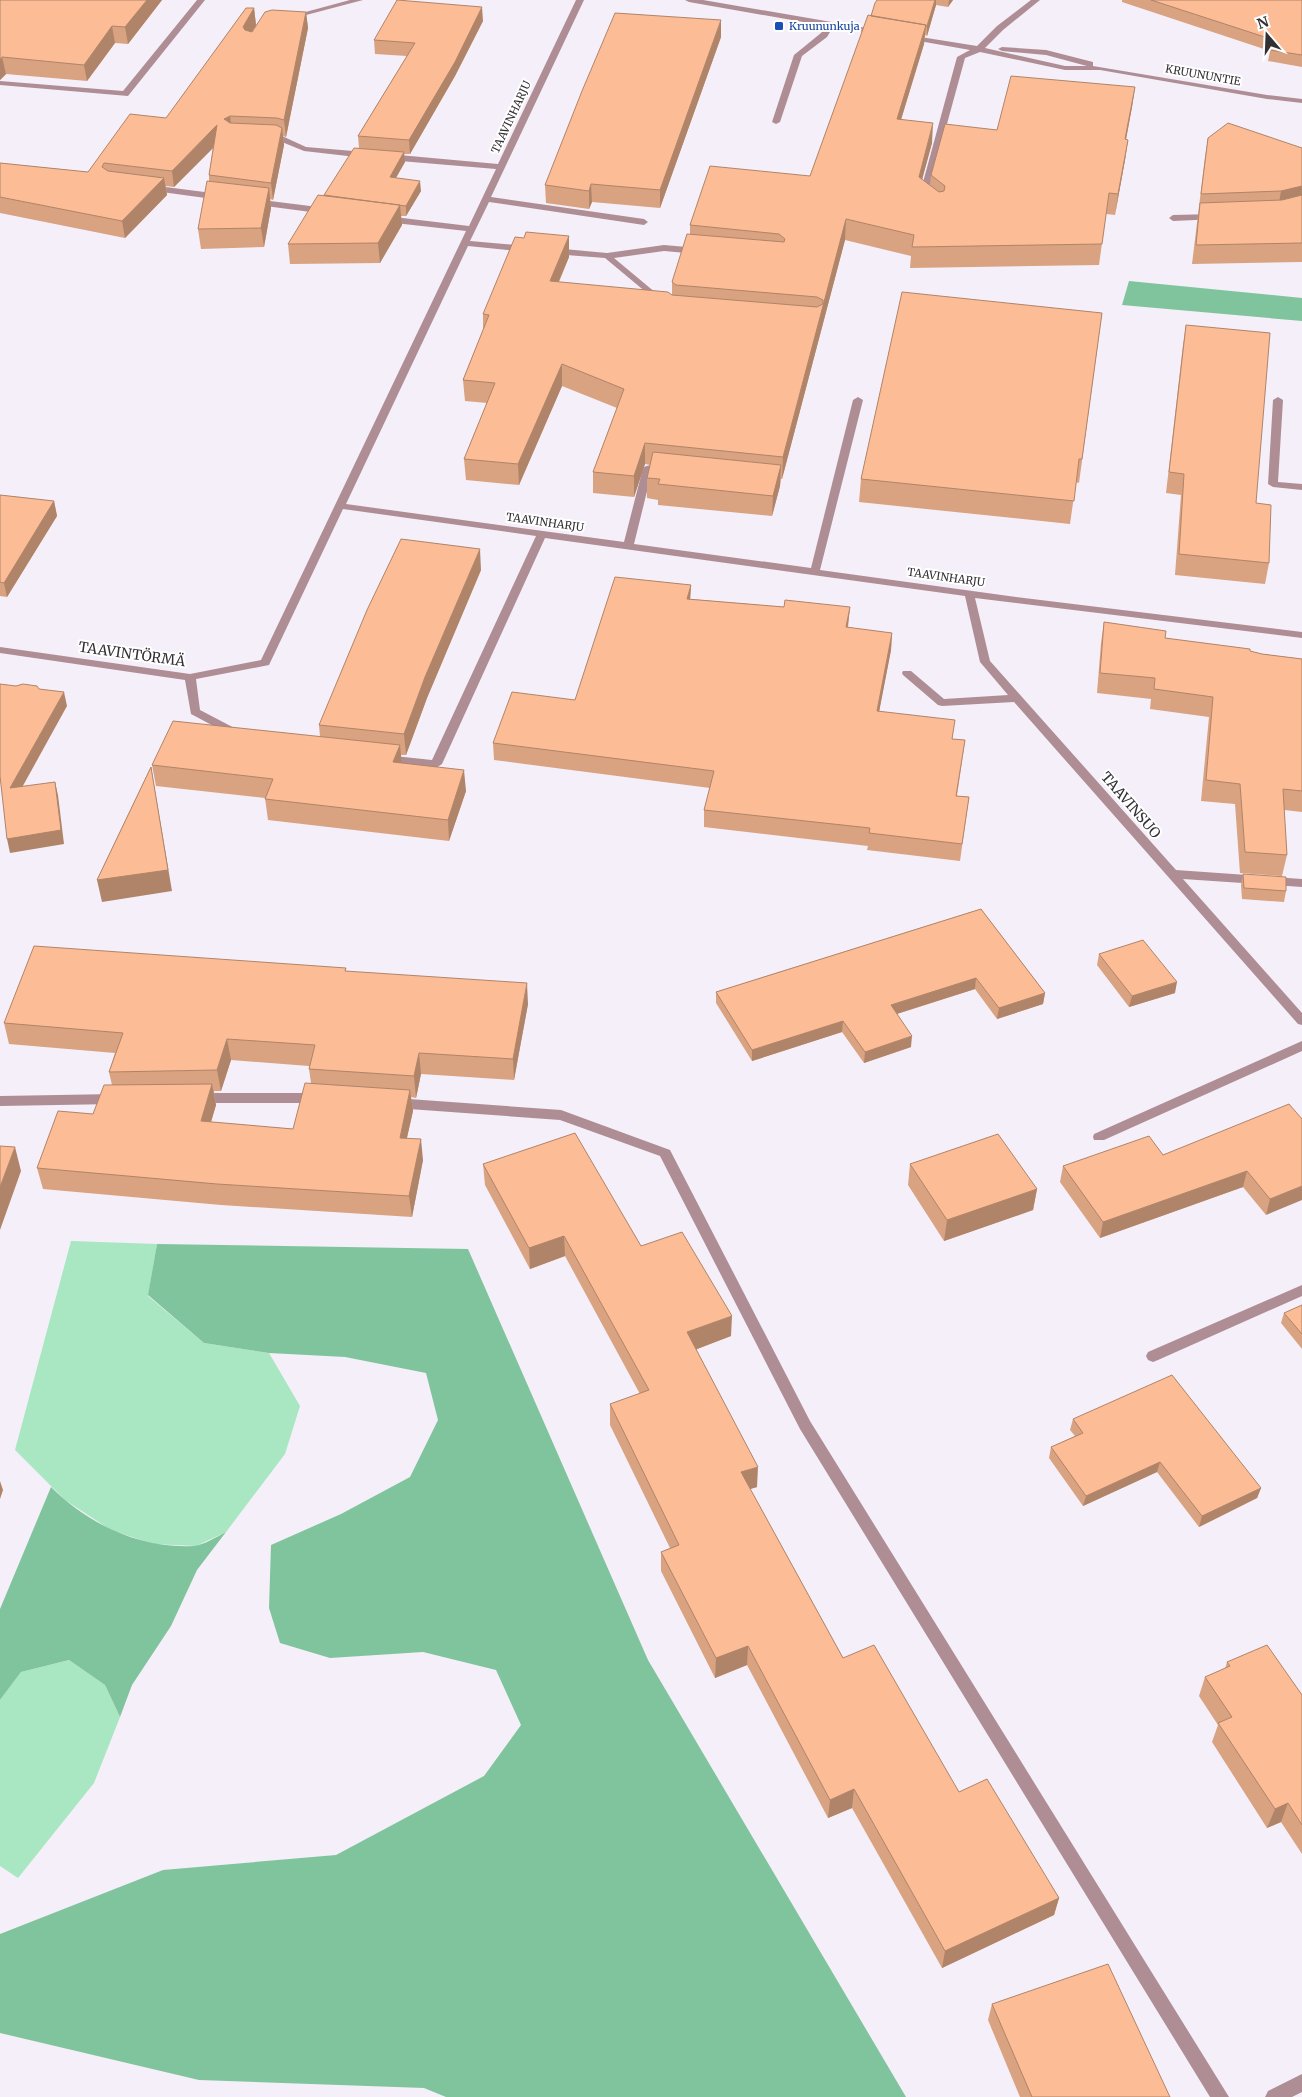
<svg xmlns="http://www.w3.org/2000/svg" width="1302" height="2097" font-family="Merriweather,serif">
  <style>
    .green { fill: #a8e7c1 }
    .forest { fill: #80c49d }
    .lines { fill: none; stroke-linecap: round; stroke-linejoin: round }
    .minor { fill: #ae8e94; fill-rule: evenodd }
    .wall { fill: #d9a281; fill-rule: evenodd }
    .shaded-wall { fill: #b08469 }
    .building { fill: #fcbc96; stroke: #b08469 }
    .transit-dot { fill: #1a4fb4; stroke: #fff; stroke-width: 2 }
    .labels { text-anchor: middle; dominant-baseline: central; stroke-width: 4; stroke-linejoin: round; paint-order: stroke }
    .far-transit-label { font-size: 11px; fill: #164399; stroke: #fff; text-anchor: start }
    .far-street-label { font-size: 11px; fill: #333034; stroke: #fff }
    .street-label { font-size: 14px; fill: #333034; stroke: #fff }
  </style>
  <rect width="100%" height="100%" fill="#f5eff9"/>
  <path class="green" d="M71 1241 157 1244 148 1296 204 1343 269 1353 300 1406 285 1454 226 1532 196 1546 153 1544 111 1530 65 1500 15 1450Z
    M69 1660 105 1685 120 1717 94 1783 18 1878 0 1866V1700L21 1672Z"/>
  <path class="forest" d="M1129 281 1302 298V321L1122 305Z
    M157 1244 468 1249 648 1660 906 2097H446L424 2088 199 2080 0 2033V1934L163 1870 336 1855 484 1776 521 1725 496 1670 423 1652 330 1658 280 1643 269 1608 271 1545 341 1514 410 1477 438 1420 426 1373 345 1357 269 1353 204 1343 148 1295Z
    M51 1487C88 1524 140 1549 194 1546 204 1545 216 1537 226 1532L197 1570 171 1626 132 1685 120 1717 105 1685 69 1660 21 1672 0 1700V1609Z"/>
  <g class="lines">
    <path class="minor" d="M197 0H205L128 96 0 85V81L123 91Z
      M350 0H363L291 19 287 17Z
      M576 0H584L491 197 644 219 648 222 644 225 489 202 470 241 528 246 532 249 528 252 468 246 346 504 624 542 643 468C649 463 664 465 670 470L668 472 652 471 634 544 811 568 853 400 858 397 863 400 820 570 1016 597 1302 632V638L975 598 990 661 1176 870 1302 879V887L1183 879 1302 1013V1025L1298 1024 1014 702 942 706 938 705 903 675 902 673 903 671H911L944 699 1008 695 980 662 965 596 545 538 442 764 436 768 385 763 379 759 385 755 432 760 536 536 343 509 269 665 196 679 200 710 242 732 244 735 238 739 191 714 185 680 0 653V647L190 674 261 660 466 231 386 222 382 219 386 216 469 226 496 169 388 160 384 157 388 154 498 164Z
      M685 0H703L878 30 882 32 878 34 833 27 827 37 802 56 780 122 776 124 772 122 794 55 821 33 826 26 689 2Z
      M1031 0H1040L1003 30 985 48 1065 66H1087L1046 55 1002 51 998 49 1002 47 1046 50 1093 62V66L1267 95 1302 99V103L1267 99 1100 70H1065L980 52 965 58 927 197 929 199 922 201 919 197 957 57 970 50 908 39 904 37 908 35 977 46 997 26Z
      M265 135 282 136 306 147 365 152 369 155 365 158 304 151 277 140 265 139Z
      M150 185 220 194 224 197 220 200 147 190V186Z
      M254 199 326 208 330 211 326 214 251 204 250 202Z
      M1215 214 1218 215V219L1173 221 1169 218 1173 215Z
      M664 245 698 248 702 251 698 254 664 251 614 258 662 298V302L659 303 605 258 553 254 549 251 553 248 607 253Z
      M1278 397 1283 400 1278 482 1302 484V490L1273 487 1268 484 1273 400Z
      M1302 1041V1051L1104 1140H1094L1093 1137 1094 1134Z
      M200 1093H317L322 1095 323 1098 322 1101 317 1103H200L195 1101 194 1098 195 1095Z
      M115 1094 120 1096 121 1099 120 1102 115 1104 0 1106V1096Z
      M395 1098 561 1110 670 1150 810 1421 1229 2097H1210L800 1429 660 1156 560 1120 395 1108 390 1106 389 1103 390 1100Z
      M1302 1285V1296L1158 1360 1153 1362 1148 1360 1146 1356 1148 1352Z
      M1302 2074V2092L1292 2097H1265L1268 2091Z"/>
  </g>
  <path class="wall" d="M0 0H162L128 44 115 43 87 81 6 74 0 80Z
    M877 0H953L948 7 936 5 927 36 925 35 924 44 901 120 932 143 922 180 930 186 931 175 997 130 1135 87 1132 107 1126 140H1128L1125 160 1115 215 1106 214 1099 265 910 268 911 256 845 240 782 479H781L780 486 772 516 658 505V500L647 498V478L650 465 645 464 634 497 593 493V472L617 408 562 386 519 485 466 480 464 459 487 403 465 401 463 380 483 330V314L524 238 569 236V257L559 282 672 295V282L690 235V225L810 176Z
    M1122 0H1302V67L1268 61 1270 51 1122 2Z
    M254 8 256 25 306 12 308 28 286 137 283 136 284 145 273 200 270 199 271 208 264 247 201 249 198 229 209 181V175L213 148 174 187 166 186 167 195 125 238 0 213V163L88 172 166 118Z
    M483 21 455 76 410 154H404L405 162 396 178 421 191 406 216H401L402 225 380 263 290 264 288 244 359 148 358 136 407 56 375 54 374 40Z
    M721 37 660 208 592 202 589 209 546 203 545 185Z
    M1208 138 1302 148V262L1192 264 1205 157Z
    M1102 313 1079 483 1076 482 1070 524 859 502 861 479Z
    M1186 325 1269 563 1265 584 1175 575 1181 495 1166 493 1183 345Z
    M0 495 54 501 57 516 7 597 0 596Z
    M481 570 427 698 406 755H400L401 763 466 791 449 841 268 820 265 798 156 786 152 765 320 737 319 725Z
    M691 585 690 599 784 607H850L848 628 892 633 891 650 879 711 952 739 965 740 957 796 969 797 960 861 867 850 868 846 704 827V810L710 788 494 760 493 743 575 700Z
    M1104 622 1165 638 1250 651 1262 654 1302 659V812L1284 810 1287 855 1282 876 1240 873 1235 804 1201 801 1209 717 1150 709 1151 699 1097 693 1101 643Z
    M1243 874 1286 891 1284 902 1242 899 1241 885Z
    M981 909 1045 993 1043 1004 997 1019 975 989 897 1014 911 1047 864 1063 842 1032 752 1061 716 1003V992Z
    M1099 954 1175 993 1129 1007 1097 965Z
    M346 968V971L528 1004 514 1080 421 1074 416 1098 411 1097 413 1111 407 1138 423 1160 412 1217 221 1205 43 1189 37 1168 93 1114 112 1085 109 1072 115 1053 9 1044 4 1023ZM231 1060 309 1066V1069L311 1083 293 1129 211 1122 216 1105 214 1091H221Z
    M1302 1119 1266 1215 1243 1187 1100 1238 1060 1182 1063 1166 1163 1155Z
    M483 1164 641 1246 731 1336 696 1349 757 1487 750 1489 843 1658 959 1792 1059 1898 1054 1915 942 1968 852 1808 828 1818 747 1665 715 1678 661 1571V1552L670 1548 610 1425V1404L640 1394 565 1256 530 1269 485 1185Z
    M910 1164 1037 1189 1033 1210 944 1241 908 1185Z
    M1302 1305V1349L1281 1323 1284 1313Z
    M1073 1419 1261 1488 1257 1498 1199 1527 1157 1472 1083 1506 1049 1458 1051 1447 1075 1436 1070 1430Z
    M1227 1662 1302 1695V1854L1281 1822 1267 1828 1212 1742 1218 1725 1199 1696 1205 1677 1225 1669Z
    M992 2004 1170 2097H1020L988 2020Z"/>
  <path class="shaded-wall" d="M147 0H162L128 44 125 27Z
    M935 0H936V5L927 36V26Z
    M949 0H953L948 7Z
    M482 7 483 21 455 76 410 154 409 140Z
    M254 8 256 25 245 43 243 27Z
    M306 12 308 28 286 137 284 120Z
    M721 20V37L660 208V190Z
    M926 25 924 44 895 139 897 119Z
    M112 26 115 43 87 81 84 65Z
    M2 57 6 74 0 80V60Z
    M1135 87 1132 107 1122 160 1125 139Z
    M230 116 232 132 224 119Z
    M933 123 932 143 917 198 919 177Z
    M217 125 220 141 174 187 172 171Z
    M282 128 284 145 273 200 271 183Z
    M1128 140 1125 160 1115 215 1118 194Z
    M404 152 405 162 390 188V177Z
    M164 178 167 195 125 238 122 221Z
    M420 181 421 191 406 216V206Z
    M591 184 592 202 589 209V191Z
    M1302 186V202L1278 209 1281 191Z
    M269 188 271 208 264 247 261 228Z
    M400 205 402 225 380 263 378 243Z
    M846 219 845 240 782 479 783 457Z
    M569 236V257L550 302V281Z
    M562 364V386L519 485 518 464Z
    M645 443V464L634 497V476Z
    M781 465 780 486 772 516 773 496Z
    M54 501 57 516 7 597 4 583Z
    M480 549 481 570 427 698 406 755 404 734 425 677Z
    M691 585 690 602 687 599Z
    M850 607 848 624 844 644 846 627Z
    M892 633 891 650 876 728 877 711Z
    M64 692 67 706 14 802 10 788Z
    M400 745 402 766 393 762Z
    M151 767 172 891 102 902 97 880Z
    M464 770 466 791 449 841 448 820Z
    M55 782 58 795 64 844 10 853 7 839Z
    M976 978 975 989 890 1016 891 1005Z
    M1177 982 1175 993 1129 1007 1132 996Z
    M527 983 528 1004 514 1080 513 1059Z
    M1045 993 1043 1004 997 1019 999 1008Z
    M843 1021 842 1032 752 1061V1050Z
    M912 1036 911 1047 864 1063 865 1052Z
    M227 1039 231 1060 221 1091 217 1070Z
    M419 1053 421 1074 416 1098 414 1076Z
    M212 1084 216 1105 205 1142 201 1121Z
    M410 1090 413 1111 402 1159 400 1138Z
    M421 1139 423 1160 412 1217 409 1196Z
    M15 1147 21 1171 0 1230V1187Z
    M1247 1171 1243 1187 1100 1238 1103 1222Z
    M1302 1186V1200L1266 1215 1270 1199Z
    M1037 1189 1033 1210 944 1241 947 1220Z
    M564 1236 565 1256 530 1269 529 1248Z
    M732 1316 731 1336 687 1353V1332Z
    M1160 1462 1157 1472 1083 1506 1086 1496Z
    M758 1467 757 1487 740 1492 741 1472Z
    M0 1481 3 1490 0 1499Z
    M1261 1488 1257 1498 1199 1527 1202 1516Z
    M748 1646 747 1665 715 1678 716 1658Z
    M854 1789 852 1808 828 1818 830 1800Z
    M1288 1803 1281 1822 1267 1828 1275 1809Z
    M1059 1898 1054 1915 942 1968 945 1951Z"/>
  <path class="building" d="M0 0H147L125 27 112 26 84 65 2 57 0 60Z
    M397 0 482 7 455 62 409 140 358 136 415 43 374 40Z
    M877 0H935L927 26H925L926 25 871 16 875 3Z
    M1151 0H1302V55L1270 50 1274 40Z
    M246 8H254L243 27 245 30 252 32 265 12 272 10 306 12 284 120 277 118 230 116 224 119 230 123 276 125 282 128 271 183 209 175 217 125 172 171 104 163 102 167 108 171 164 178 122 221 0 197V163L88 172 130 114 166 118Z
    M615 13 721 20 660 190 591 184 589 191 545 185 582 91Z
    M868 15 926 25 897 119 933 123 919 177 939 192 944 191 945 186 931 175 945 124 997 130 1011 76 1135 87 1125 139 1128 140 1118 194 1109 193 1102 244 912 247 914 235 846 219 783 457 645 443 634 476 593 472 624 389 562 364 518 464 464 459 495 383 463 380 489 315 483 314 515 237 524 238 526 232 569 236 550 281 668 292 672 295 817 307 823 304V300L817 297 676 285 672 282 687 234 784 242 785 239 779 234 690 225 710 166 810 176Z
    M1228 123 1302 148V186L1281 191 1201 194 1208 138Z
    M354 148 404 152 390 177 420 181 406 206 324 195Z
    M207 181 269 188 261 228 198 229Z
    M318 195 400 205 378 243 288 244Z
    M1302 195V243L1196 245 1200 203 1282 200Z
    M902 292 1102 313 1082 459H1079L1074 501 861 479Z
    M1186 325 1270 333 1256 503 1271 505 1269 563 1179 554 1184 474 1169 472Z
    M653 452 781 465 773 496 658 484 660 479 647 478Z
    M0 495 54 501 4 583 0 582Z
    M401 539 480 549 425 677 404 734 319 725 367 610Z
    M615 577 691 585 687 599 784 607 785 600 850 607 846 627 892 633 877 711 955 720 952 739 965 740 956 796 969 797 962 844 869 833 870 828 704 810 714 771 493 743 512 692 575 700Z
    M1104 622 1166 631 1165 638 1250 649V651L1262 654 1302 659V791L1283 789 1287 855 1245 852 1240 784 1206 780 1213 697 1154 689 1155 678 1100 673Z
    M0 684 16 686 23 684 37 686 39 689 64 692 10 788 55 782 61 830 7 839 0 776Z
    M173 721 400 745 393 762 464 770 448 820 265 799 273 779 152 765Z
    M151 767 168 870 97 880Z
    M1243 874 1286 877V891L1244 888Z
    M981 909 1045 993 999 1008 976 978 891 1005 912 1036 865 1052 843 1021 752 1050 716 992Z
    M1143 940 1177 982 1132 996 1099 954Z
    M34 946 346 968 345 971 527 983 513 1059 419 1053 414 1076 309 1069 315 1045 227 1039 217 1070 109 1072 123 1033 4 1023Z
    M305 1083 410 1090 400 1138 421 1139 409 1196 217 1184 37 1168 58 1111 93 1114 104 1085 212 1084 201 1121 293 1129Z
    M1289 1104 1302 1119V1186L1270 1199 1247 1171 1103 1222 1063 1166 1149 1136 1163 1155Z
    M575 1133 641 1246 682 1232 732 1316 687 1332 758 1467 741 1472 843 1658 874 1645 959 1792 987 1779 1059 1898 945 1951 854 1789 830 1800 748 1646 716 1658 661 1552 679 1545 610 1404 649 1390 564 1236 529 1248 483 1164Z
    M998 1134 1037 1189 947 1220 910 1164Z
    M0 1146 15 1147 0 1187Z
    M1302 1305V1334L1284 1313Z
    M1172 1375 1261 1488 1202 1516 1160 1462 1086 1496 1051 1447 1083 1433 1073 1419Z
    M1267 1645 1302 1695V1825L1288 1803 1275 1809 1218 1723 1232 1717 1205 1677 1230 1666 1227 1662Z
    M1108 1964 1170 2097H1032L992 2004Z"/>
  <rect class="transit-dot" x="774" y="21" width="10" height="10" rx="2.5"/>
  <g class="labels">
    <g class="far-transit-label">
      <text x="789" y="26">Kruununkuja</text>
    </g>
    <g class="far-street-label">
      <text transform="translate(1203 75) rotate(10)">KRUUNUNTIE</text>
      <text transform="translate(511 117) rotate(-65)">TAAVINHARJU</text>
      <text transform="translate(545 522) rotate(8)">TAAVINHARJU</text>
      <text transform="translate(946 577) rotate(8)">TAAVINHARJU</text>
    </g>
    <g class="street-label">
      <text transform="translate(132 654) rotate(8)">TAAVINTÖRMÄ</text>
      <text transform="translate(1131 805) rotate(49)">TAAVINSUO</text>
    </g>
  </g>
  <g transform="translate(1267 35) rotate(341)" stroke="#ffffff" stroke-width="4" paint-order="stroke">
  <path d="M0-4L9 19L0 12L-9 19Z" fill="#333034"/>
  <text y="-8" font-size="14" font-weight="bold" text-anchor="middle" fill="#333034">N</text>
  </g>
</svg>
